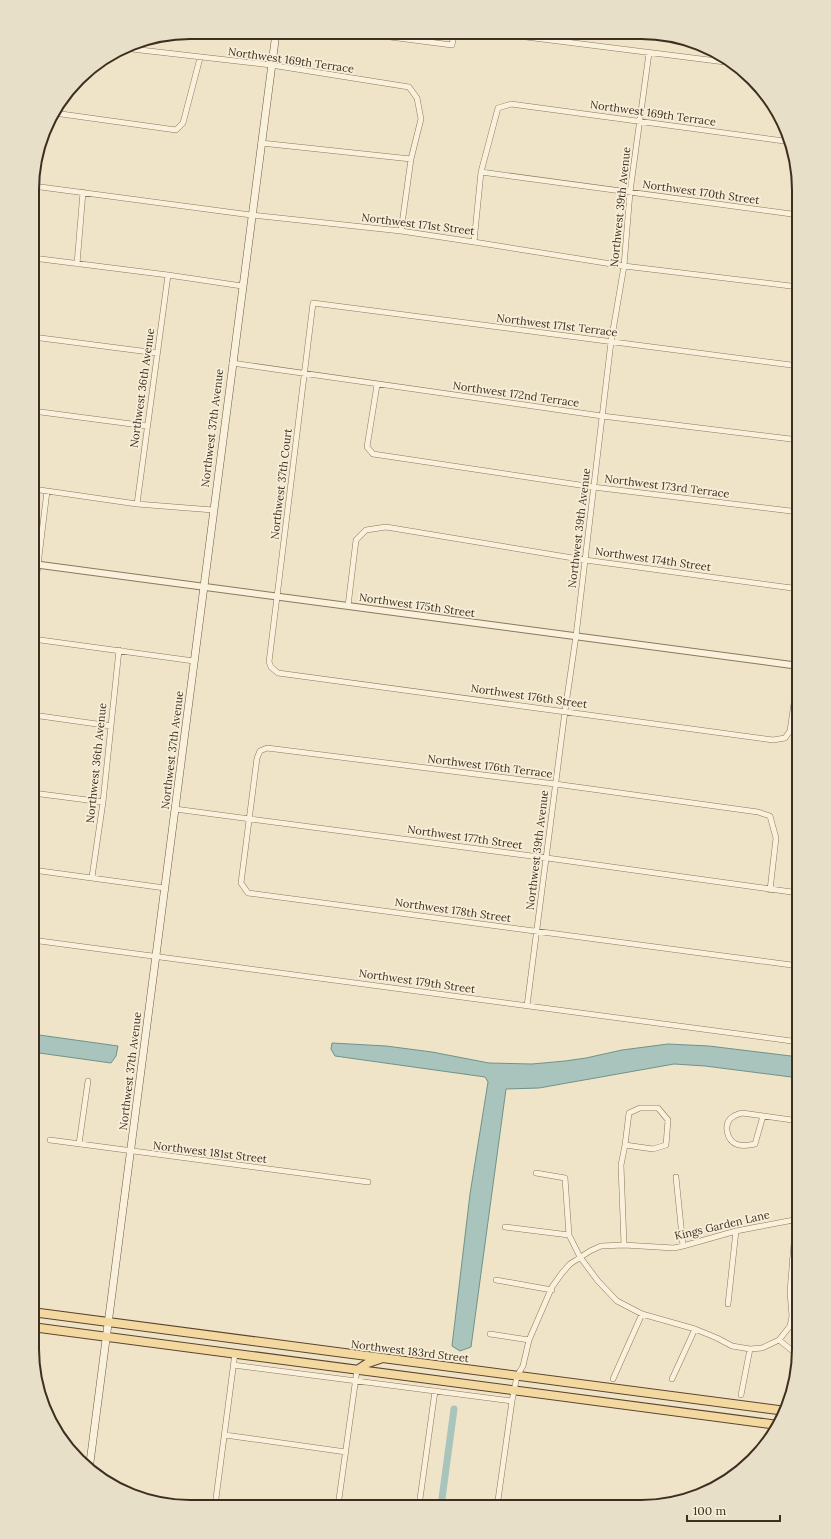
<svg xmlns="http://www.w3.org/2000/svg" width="831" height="1539" font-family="Lora,serif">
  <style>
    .water { fill: #a9c4bc; stroke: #6f938a }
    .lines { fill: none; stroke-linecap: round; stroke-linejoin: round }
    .canal { stroke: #a9c4bc; stroke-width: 7 }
    .minor-casing { stroke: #8d765c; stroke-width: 6 }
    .tertiary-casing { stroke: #8d765c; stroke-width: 8 }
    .secondary-casing { stroke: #6f573f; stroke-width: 8 }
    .primary-casing { stroke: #5b4430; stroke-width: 10 }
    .minor { stroke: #faf1dc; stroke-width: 5 }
    .tertiary { stroke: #faf1dc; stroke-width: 6 }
    .secondary { stroke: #faf1dc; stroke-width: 7 }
    .primary { stroke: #f3d9a0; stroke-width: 8 }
    .labels { text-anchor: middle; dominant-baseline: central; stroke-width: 3.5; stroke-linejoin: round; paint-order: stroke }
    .street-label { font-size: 11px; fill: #3d2e20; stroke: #f7eed8 }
    .rim { fill: none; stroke: #3d2e20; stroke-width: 2 }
  </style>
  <rect width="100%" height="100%" fill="#f0e4c8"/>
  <path class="water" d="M32 1034 118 1046 116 1056 111 1063 32 1052Z
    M332 1043 386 1046 432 1052 489 1063 532 1064 565 1061 586 1058 622 1050 668 1044 709 1046 799 1057V1078L705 1066 674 1064 539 1088 506 1089 471 1347 460 1351 452 1346 470 1194 488 1082 485 1077 335 1056 331 1049Z"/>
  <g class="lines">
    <path class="canal" d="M441 1506 454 1409"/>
    <defs>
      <path id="minor" d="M359 33 452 45 454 34
        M518 34 526 37 733 63
        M123 48 271 65 409 87 417 98 421 119 411 159 401 231
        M54 113 176 130 183 123 200 58
        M261 143 411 159
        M481 172 799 215
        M33 186 251 215 401 231 474 242 624 266 799 287
        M474 242 481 172 498 108 511 104 791 142
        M33 258 168 275 242 286
        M77 264 83 192
        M33 337 157 353
        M232 363 602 416 799 440
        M377 385 367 447 373 454 593 487 799 512
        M33 411 147 426
        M33 489 137 504 213 510
        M137 504 168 275
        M33 606 47 491
        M348 606 356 540 366 530 386 527 585 560 792 588 799 590
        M33 639 194 661
        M799 668 790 731 785 738 773 740 278 673 271 667 269 662 313 303 799 366
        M33 715 111 726
        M33 793 103 802
        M175 809 547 858 799 893
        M33 870 165 888
        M92 877 103 802 119 650
        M770 890 776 838 770 816 758 812 555 784 267 748 260 751 257 758 241 883 248 893 799 966
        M32 940 799 1042
        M527 1006 565 711 576 636 611 342 624 266 630 192 649 53
        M640 1108H658L668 1120 666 1145 653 1149 625 1145 629 1113Z
        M763 1116 755 1144C749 1145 742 1147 736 1144 727 1140 724 1126 730 1119 733 1116 738 1114 742 1113L799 1121
        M50 1140 368 1182
        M79 1144 88 1081
        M536 1173 565 1178 569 1235 580 1257 598 1281 617 1301 642 1314 695 1329 717 1338 732 1346 750 1349 762 1348 779 1340 790 1326 792 1316 790 1292 796 1219
        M676 1177 683 1246
        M505 1227 569 1235
        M624 1245 621 1165 625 1145
        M792 1260 799 1261
        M496 1280 552 1290
        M728 1304 736 1231
        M792 1316 799 1317
        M490 1334 529 1340
        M779 1340 799 1356
        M233 1365 512 1401
        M613 1379 642 1314
        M672 1379 695 1329
        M741 1395 750 1349
        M225 1435 346 1452
        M215 1506 235 1353
        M338 1506 357 1370
        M419 1506 435 1391
        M497 1507 512 1401 517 1376 523 1366 529 1340 552 1287 562 1273 570 1264 590 1251 601 1246 624 1245 674 1248 683 1246 736 1231 799 1219"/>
      <path id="tertiary" d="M33 564 799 666"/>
      <path id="secondary" d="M89 1470 276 33"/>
      <path id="primary" d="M32 1312 786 1411
        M32 1327 778 1425
        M357 1370 368 1363 380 1359"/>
    </defs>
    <use href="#minor" class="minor-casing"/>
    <use href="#tertiary" class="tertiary-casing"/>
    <use href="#secondary" class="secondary-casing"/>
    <use href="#primary" class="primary-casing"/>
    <use href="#minor" class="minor"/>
    <use href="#tertiary" class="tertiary"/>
    <use href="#secondary" class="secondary"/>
    <use href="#primary" class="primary"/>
  </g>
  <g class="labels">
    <g class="street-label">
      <text transform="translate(291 60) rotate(8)">Northwest 169th Terrace</text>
      <text transform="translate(653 113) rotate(8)">Northwest 169th Terrace</text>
      <text transform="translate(701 192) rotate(8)">Northwest 170th Street</text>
      <text transform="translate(620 207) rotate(-84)">Northwest 39th Avenue</text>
      <text transform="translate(418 224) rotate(7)">Northwest 171st Street</text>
      <text transform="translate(557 325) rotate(7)">Northwest 171st Terrace</text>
      <text transform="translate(142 388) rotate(-82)">Northwest 36th Avenue</text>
      <text transform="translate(516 394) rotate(8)">Northwest 172nd Terrace</text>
      <text transform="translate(212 428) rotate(-83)">Northwest 37th Avenue</text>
      <text transform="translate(281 484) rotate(-83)">Northwest 37th Court</text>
      <text transform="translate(667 486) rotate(7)">Northwest 173rd Terrace</text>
      <text transform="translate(579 528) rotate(-83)">Northwest 39th Avenue</text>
      <text transform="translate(653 559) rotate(8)">Northwest 174th Street</text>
      <text transform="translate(417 605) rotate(8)">Northwest 175th Street</text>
      <text transform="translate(529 696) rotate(8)">Northwest 176th Street</text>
      <text transform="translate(172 750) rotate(-83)">Northwest 37th Avenue</text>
      <text transform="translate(96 763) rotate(-84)">Northwest 36th Avenue</text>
      <text transform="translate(490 766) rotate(7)">Northwest 176th Terrace</text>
      <text transform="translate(465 837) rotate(8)">Northwest 177th Street</text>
      <text transform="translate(537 850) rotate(-83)">Northwest 39th Avenue</text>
      <text transform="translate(453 910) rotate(8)">Northwest 178th Street</text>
      <text transform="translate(417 981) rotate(8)">Northwest 179th Street</text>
      <text transform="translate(130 1071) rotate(-83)">Northwest 37th Avenue</text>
      <text transform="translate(210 1152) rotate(7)">Northwest 181st Street</text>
      <text transform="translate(722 1225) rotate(-13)">Kings Garden Lane</text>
      <text transform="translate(410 1351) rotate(7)">Northwest 183rd Street</text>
    </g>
  </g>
  <path d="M0 0H831V1539H0ZM190 39H641A151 151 0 0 1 792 190V1349A151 151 0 0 1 641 1500H190A151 151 0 0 1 39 1349V190A151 151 0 0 1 190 39Z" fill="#e8dfc9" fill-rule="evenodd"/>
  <path class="rim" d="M190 39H641A151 151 0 0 1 792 190V1349A151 151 0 0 1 641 1500H190A151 151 0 0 1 39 1349V190A151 151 0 0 1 190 39Z"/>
  <path d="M687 1515v6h93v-6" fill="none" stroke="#3d2e20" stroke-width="2"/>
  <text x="693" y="1515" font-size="12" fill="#3d2e20" stroke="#f7eed8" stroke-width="3" paint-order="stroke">100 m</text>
</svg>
